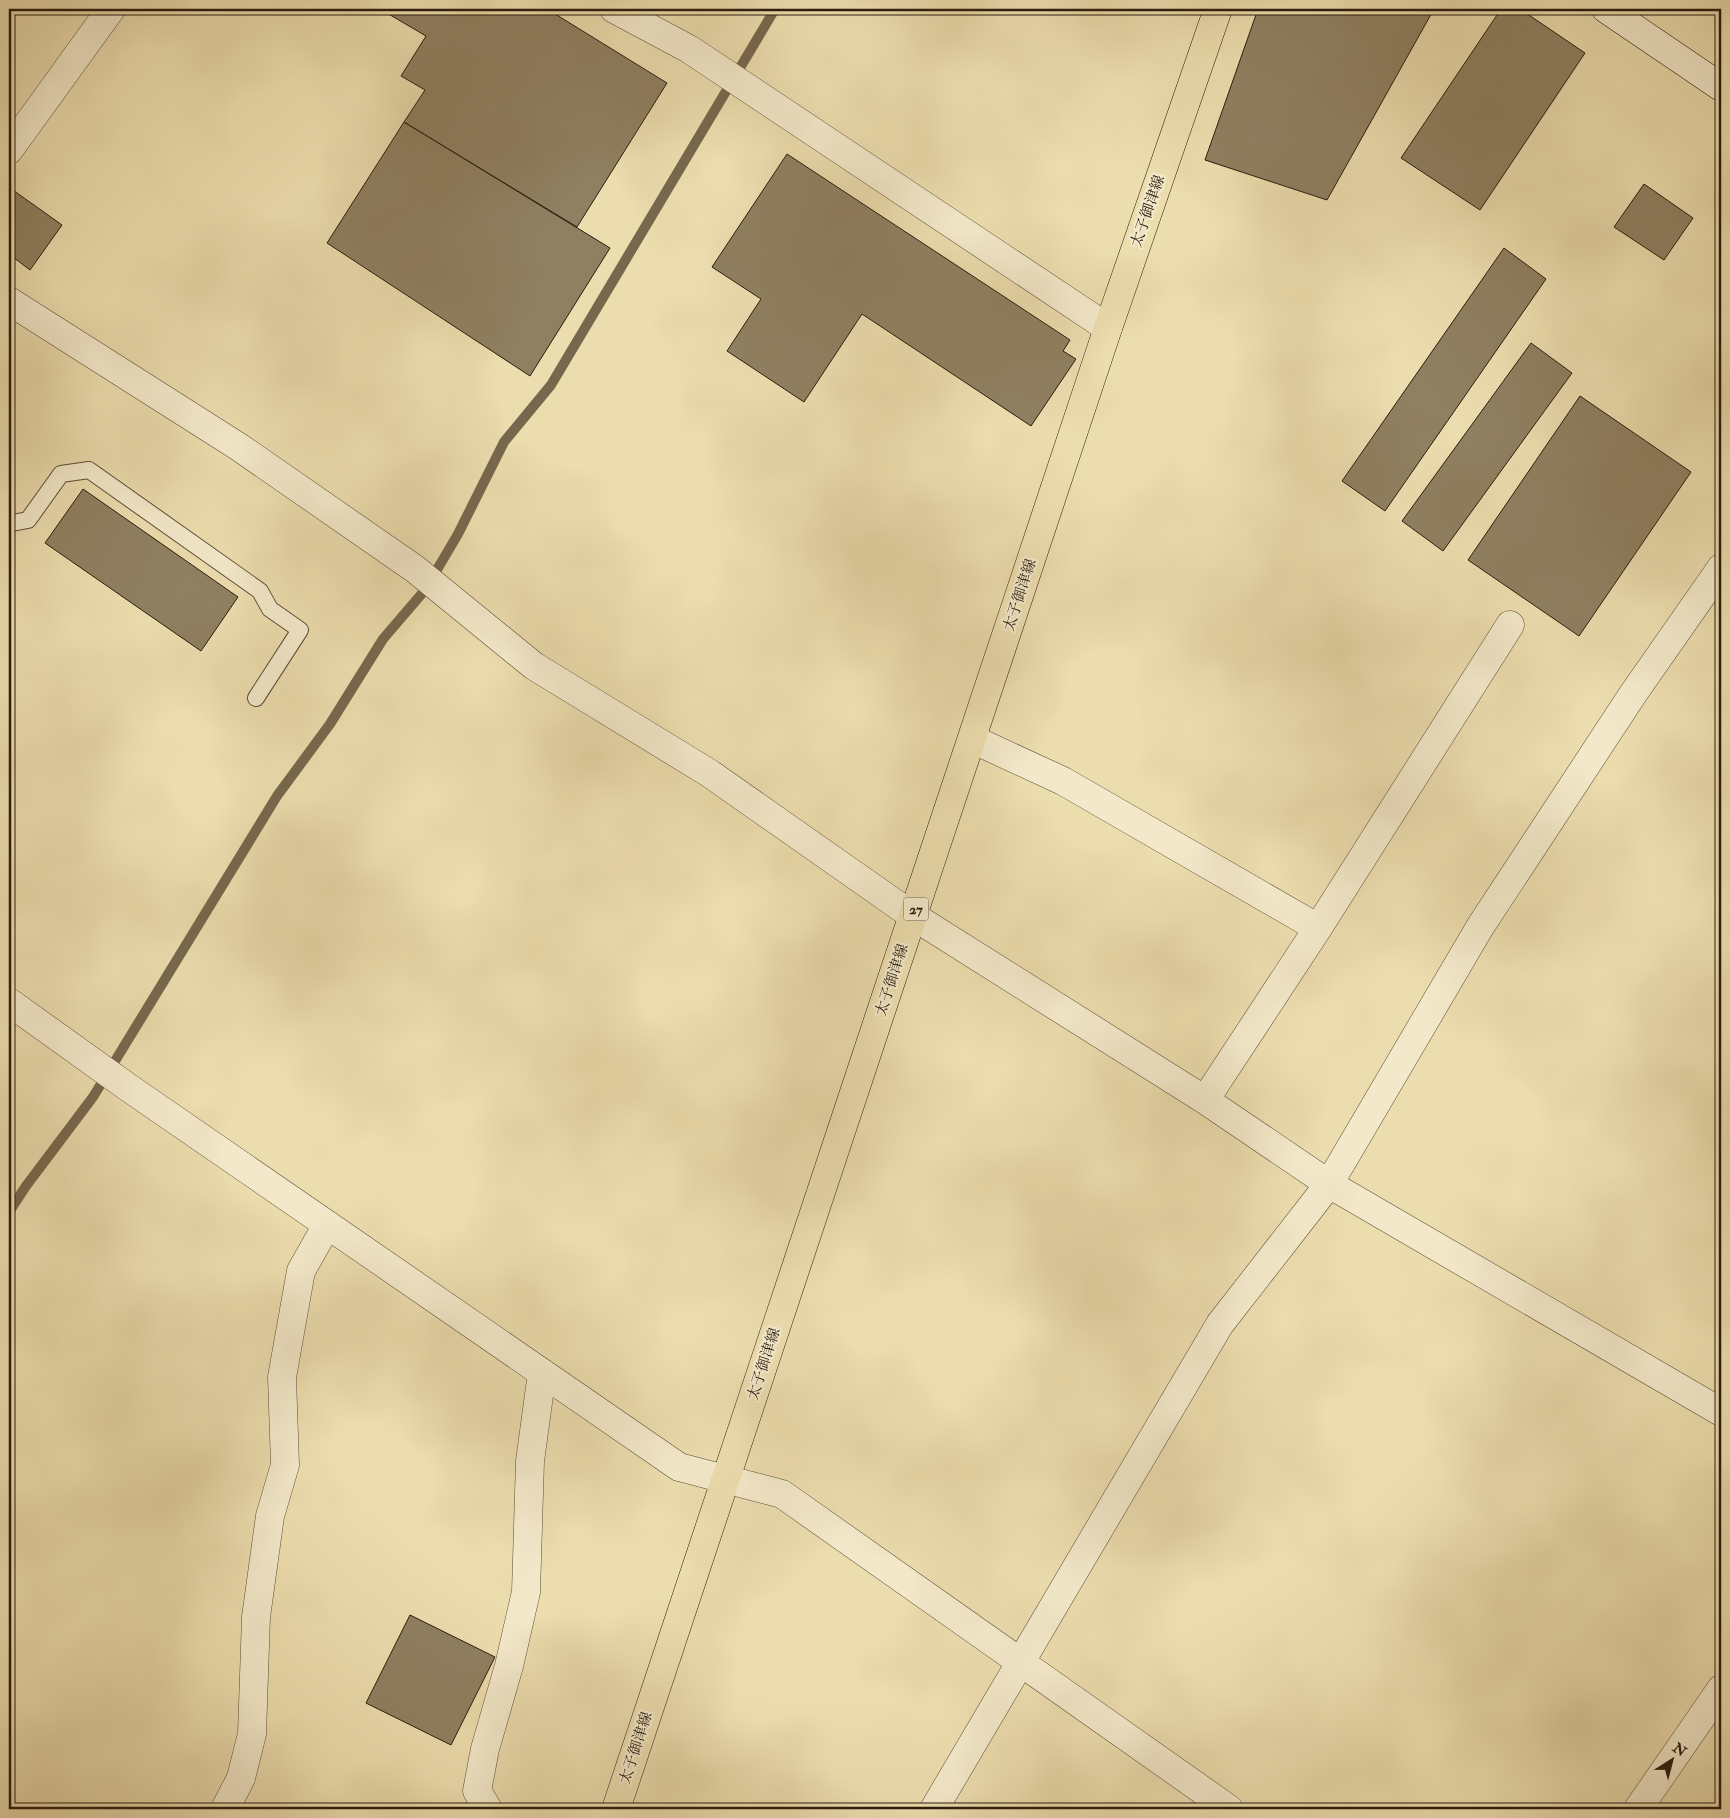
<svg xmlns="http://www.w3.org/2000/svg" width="1730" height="1818" font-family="'IM FELL Double Pica','Noto Serif JP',serif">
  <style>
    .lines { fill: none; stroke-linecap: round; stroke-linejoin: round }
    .stream { stroke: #77684d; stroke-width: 10 }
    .building { fill: #8f8061; stroke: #2a1c0d }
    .service-casing { stroke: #5a4c35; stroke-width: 18 }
    .minor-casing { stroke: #5a4c35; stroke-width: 29 }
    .tertiary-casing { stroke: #5a4c35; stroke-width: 29 }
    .secondary-casing { stroke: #2a1c0d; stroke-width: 29 }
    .primary-casing { stroke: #2a1c0d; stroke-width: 29 }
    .service { stroke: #f3e9ca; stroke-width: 16 }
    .minor { stroke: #f3e9ca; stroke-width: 28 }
    .tertiary { stroke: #f3e9ca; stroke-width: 28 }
    .secondary { stroke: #f3e9ca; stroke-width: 28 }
    .primary { stroke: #ecddae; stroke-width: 28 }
    .labels { text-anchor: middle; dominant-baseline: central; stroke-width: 4.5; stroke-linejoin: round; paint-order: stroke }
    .shield { fill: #f3e9ca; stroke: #665a46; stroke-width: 1 }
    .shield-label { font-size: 14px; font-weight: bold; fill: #2a1c0d }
    .street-label { font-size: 15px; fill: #2a1c0d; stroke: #f3e9ca }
  </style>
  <rect width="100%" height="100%" fill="#ecddae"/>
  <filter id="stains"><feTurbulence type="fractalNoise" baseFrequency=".004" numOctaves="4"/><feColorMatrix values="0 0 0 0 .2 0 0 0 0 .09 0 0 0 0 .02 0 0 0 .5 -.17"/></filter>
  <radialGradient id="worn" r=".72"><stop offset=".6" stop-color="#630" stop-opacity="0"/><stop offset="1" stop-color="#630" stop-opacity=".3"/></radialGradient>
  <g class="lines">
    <path class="stream" d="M9 1212 26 1186 93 1097 277 796 330 724 383 639 425 590 458 534 504 442 551 385 775 9"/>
  </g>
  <path class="building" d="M380 9H547L667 83 577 227 404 122 425 90 401 76 426 36Z
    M1258 9H1434L1327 200 1205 160Z
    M1501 9H1520L1585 53 1480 210 1401 158Z
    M404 122 610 248 530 376 327 243Z
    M787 154 1070 340 1063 351 1076 359 1031 426 862 314 804 402 727 351 761 299 712 267Z
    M1644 184 1693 218 1664 260 1614 227Z
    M10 188 62 225 30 270 9 254V190Z
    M1504 248 1546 279 1385 511 1342 481Z
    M1531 343 1572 373 1443 551 1402 521Z
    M1580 396 1691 472 1579 636 1468 560Z
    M83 489 238 597 201 651 45 543Z
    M410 1615 495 1657 451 1745 366 1703Z"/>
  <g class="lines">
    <defs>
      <path id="service" d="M9 521 12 523 28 520 61 474 89 470 260 591 270 609 300 630 256 698"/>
      <path id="minor" d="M614 9 689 49 1108 328
        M9 150 111 9
        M9 301 239 447 415 569 534 666 709 773 913 916 1205 1100 1329 1184 1721 1412
        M972 739 1063 781 1318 928 1205 1100
        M1318 928 1510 625
        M225 1809 241 1778 252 1734 256 1617 270 1516 285 1465 282 1377 301 1271 327 1225
        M488 1809 477 1791 485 1749 509 1666 526 1592 530 1461 542 1373
        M934 1809 1220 1324 1329 1184 1480 927 1633 694 1721 568
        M1638 1809 1721 1689"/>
      <path id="tertiary" d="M9 1002 129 1088 679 1467 782 1494 1229 1809"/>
      <path id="secondary" d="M1606 9 1721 87"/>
      <path id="primary" d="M616 1809 1108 328 1218 9"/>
    </defs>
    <use href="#service" class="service-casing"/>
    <use href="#minor" class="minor-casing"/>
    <use href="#tertiary" class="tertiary-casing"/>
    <use href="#secondary" class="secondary-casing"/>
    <use href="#primary" class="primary-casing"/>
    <use href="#service" class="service"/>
    <use href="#minor" class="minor"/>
    <use href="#tertiary" class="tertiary"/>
    <use href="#secondary" class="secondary"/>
    <use href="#primary" class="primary"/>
  </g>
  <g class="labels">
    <rect class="shield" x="903.5" y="897.5" width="25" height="23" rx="4"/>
    <g class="shield-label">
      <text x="916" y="909">27</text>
    </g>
    <g class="street-label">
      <text transform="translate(1148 211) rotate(-71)">太子御津線</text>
      <text transform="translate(1020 595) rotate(-72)">太子御津線</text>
      <text transform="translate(892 980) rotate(-72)">太子御津線</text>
      <text transform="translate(764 1364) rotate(-72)">太子御津線</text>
      <text transform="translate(636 1748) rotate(-72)">太子御津線</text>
    </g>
  </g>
  <rect width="1730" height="1818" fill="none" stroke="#ecddae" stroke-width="30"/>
  <rect x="10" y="10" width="1710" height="1798" fill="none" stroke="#2a1c0d" stroke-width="2.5"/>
  <rect x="15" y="15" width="1700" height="1788" fill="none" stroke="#2a1c0d"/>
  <g transform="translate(1672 1760) rotate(36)" stroke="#f3e9ca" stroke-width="4" paint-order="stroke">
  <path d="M0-4L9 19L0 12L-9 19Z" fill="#2a1c0d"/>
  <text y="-8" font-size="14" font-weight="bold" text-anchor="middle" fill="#2a1c0d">N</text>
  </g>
  <rect width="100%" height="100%" filter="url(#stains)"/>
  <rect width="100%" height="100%" fill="url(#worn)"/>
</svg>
